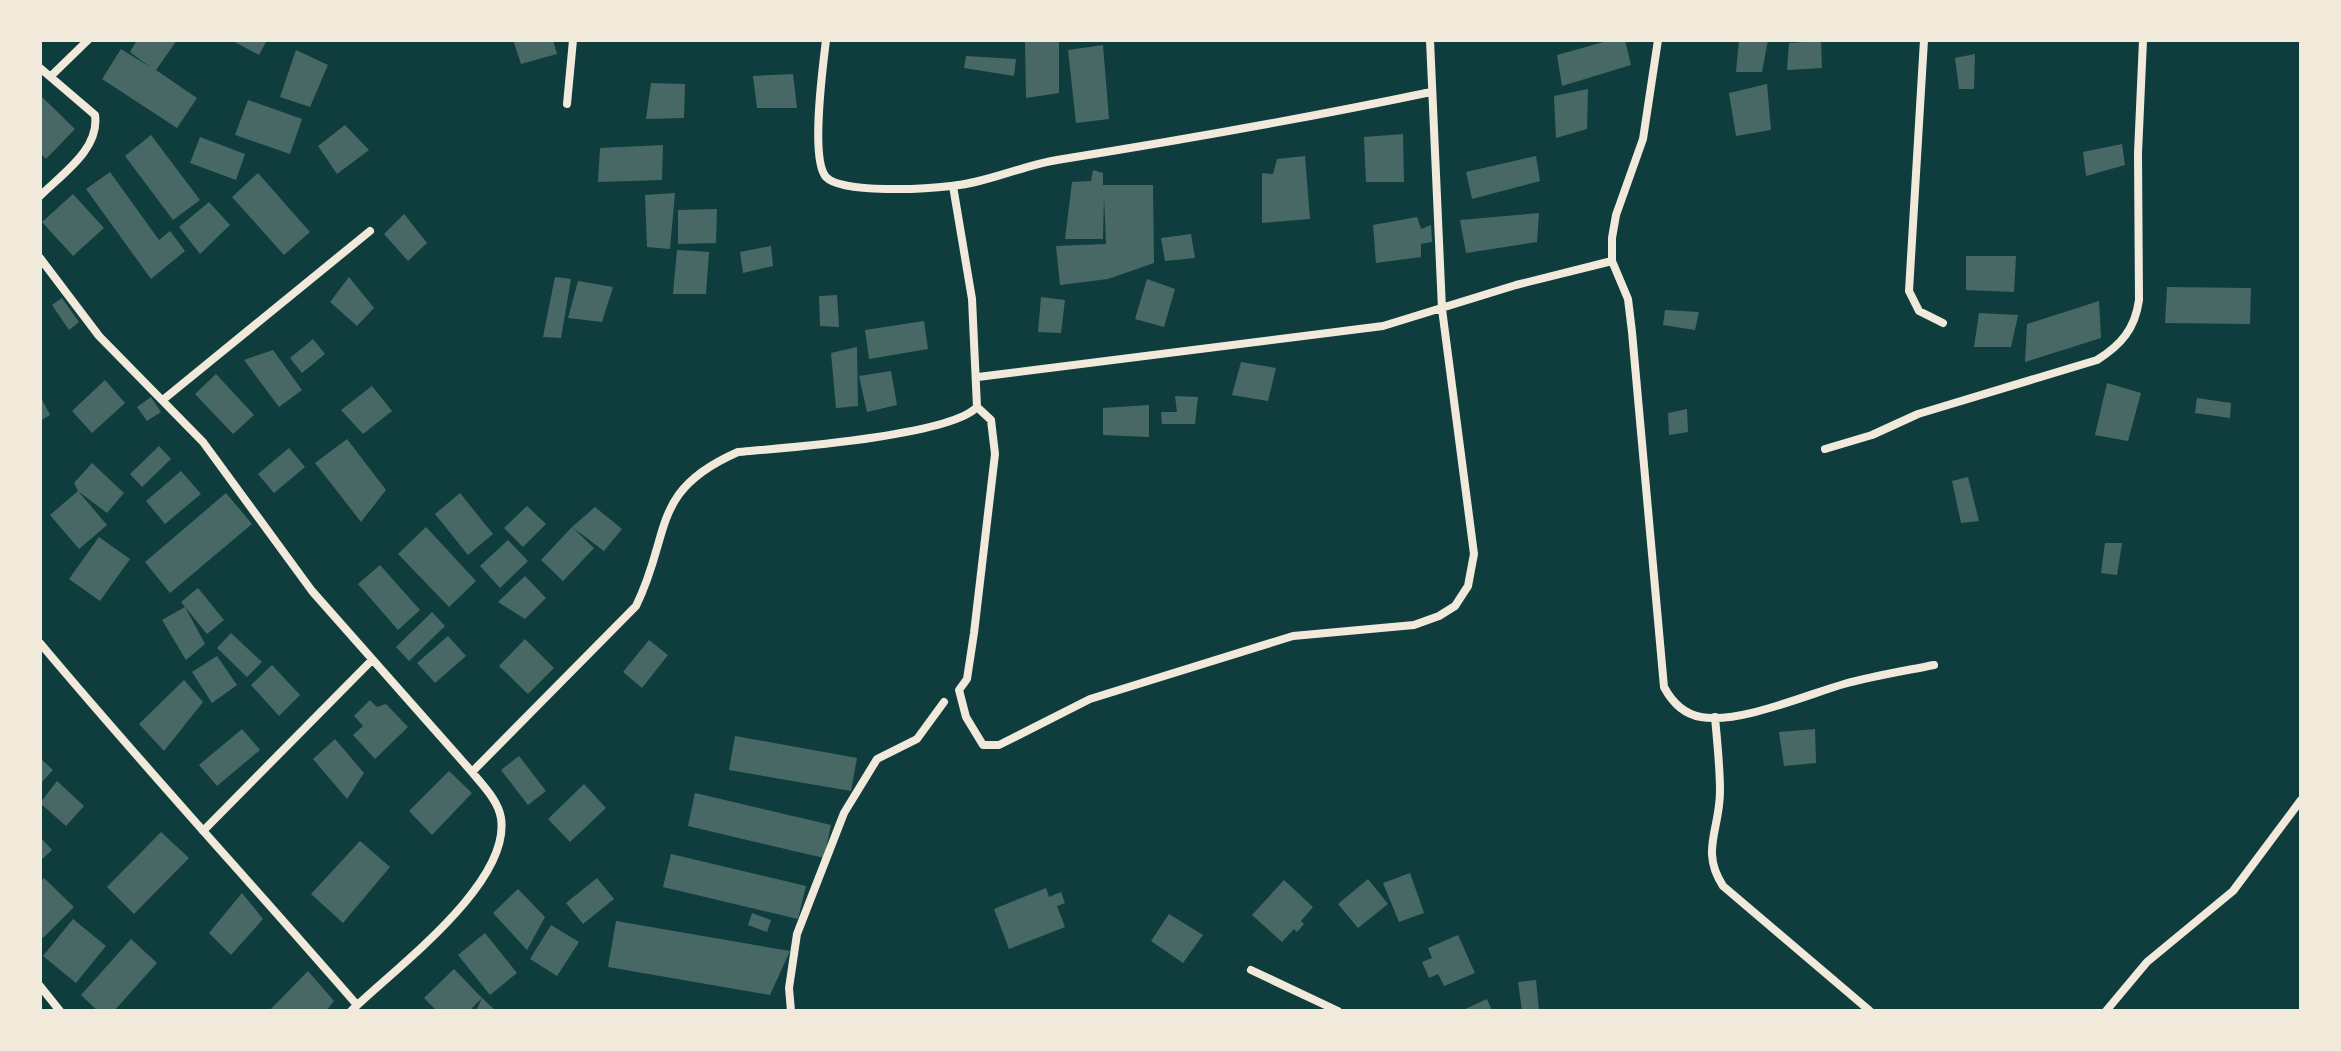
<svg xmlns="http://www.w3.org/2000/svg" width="2341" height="1051" font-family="Overpass,sans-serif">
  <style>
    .building { fill: #486865 }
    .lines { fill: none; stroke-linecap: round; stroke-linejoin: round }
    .minor { stroke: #f1e9da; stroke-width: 8 }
  </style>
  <rect width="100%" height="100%" fill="#0f3d3e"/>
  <path class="building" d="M137 40H177L156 70 197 98 177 128 102 79 121 49 150 67 130 52Z
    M231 40H267L259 55Z
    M513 40H553L557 54 521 64Z
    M1059 40V93L1026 98 1025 42Z
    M1611 40H1625L1631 65 1562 86 1557 55Z
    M1739 40H1768L1762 72H1736Z
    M1821 41 1822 68 1787 70 1789 43Z
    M1103 45 1109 119 1076 123 1068 50Z
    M296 50 328 65 310 107 280 97Z
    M1975 54 1974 89H1959L1955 58Z
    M966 56 1016 59 1014 76 964 68Z
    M793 74 797 108H757L753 76Z
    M651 83 685 84 684 118 646 119Z
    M1767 84 1771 130 1736 136 1729 93Z
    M1588 89 1587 129 1556 138 1554 96Z
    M40 95 75 129 46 159 40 153Z
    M248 100 302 119 290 154 235 135Z
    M345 125 369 150 337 174 318 146Z
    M1403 134 1404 182H1366L1364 137Z
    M151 135 200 200 173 220 125 156Z
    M200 137 245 154 236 180 190 163Z
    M2122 144 2125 165 2086 176 2083 152Z
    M663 145 662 180 598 182 600 148Z
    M1305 156 1310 219 1262 223V173L1273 174 1277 159Z
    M1536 156 1540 181 1472 199 1466 172Z
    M1093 170 1103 173V185H1153L1154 263 1108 279 1060 285 1056 246 1106 244 1104 196 1103 239H1065L1072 182 1091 181Z
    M110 172 159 240 170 231 185 251 151 279 86 189Z
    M258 173 310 232 284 255 232 197Z
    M675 193 670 249 647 247 645 195Z
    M73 194 104 228 73 256 42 222Z
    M209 202 230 225 200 254 179 227Z
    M717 209 716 243 678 244V210Z
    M1539 213 1537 242 1466 253 1460 220Z
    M404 214 427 243 408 261 384 234Z
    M1417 217 1421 229 1431 225 1432 242 1421 244V257L1376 263 1373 225Z
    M1191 234 1195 258 1165 261 1161 238Z
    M771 246 773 266 743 273 740 252Z
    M677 250 709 252 706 294H673Z
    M1966 256H2016L2014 292 1966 290Z
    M349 277 374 308 357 326 330 302Z
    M555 277 571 279 561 338 543 337Z
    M1147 279 1175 289 1164 327 1135 319Z
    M578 281 613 287 602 322 568 318Z
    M2167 287 2251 288 2250 324 2165 323Z
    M837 295 839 327 820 326 819 296Z
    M1041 297 1065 300 1061 333 1038 332Z
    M62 298 79 322 69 330 52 305Z
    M2099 301 2101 338 2025 362 2027 324Z
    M1665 310 1699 312 1695 330 1663 325Z
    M1979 313 2018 315 2011 347H1974Z
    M924 321 928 349 869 359 865 330Z
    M313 339 325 354 302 373 290 358Z
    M857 347 858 406 836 408 831 353Z
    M273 350 302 390 279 407 244 360Z
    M1241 362 1276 368 1268 401 1232 395Z
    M891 371 897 405 867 412 859 376Z
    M216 374 254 415 233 434 195 394Z
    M105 380 125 403 92 433 72 411Z
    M2107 383 2141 393 2128 441 2095 435Z
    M372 386 392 411 363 434 341 410Z
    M40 396 50 415 40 421Z
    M1175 396 1198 397 1195 424H1162L1161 412H1177Z
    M151 397 161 412 147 421 137 407Z
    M2197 398 2231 403 2230 418 2195 413Z
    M1149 405V437L1103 435V408Z
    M1687 409 1688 432 1669 435 1668 413Z
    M347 439 386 490 361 522 315 463Z
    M159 446 171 459 142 487 130 474Z
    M289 448 305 467 274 493 258 474Z
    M92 463 124 493 107 513 78 491 74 483Z
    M181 471 201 494 165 524 146 501Z
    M1968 477 1979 521 1961 523 1952 481Z
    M78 491 107 525 79 549 50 515Z
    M226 493 252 524 170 593 145 562Z
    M460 493 493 534 468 555 435 514Z
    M527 506 546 524 523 547 504 528Z
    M595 507 622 529 604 551 572 527Z
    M426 527 476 581 449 607 398 554Z
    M572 527 594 548 563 581 541 560Z
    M99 537 130 559 100 601 69 579Z
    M508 540 528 561 500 588 480 566Z
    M2105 543H2122L2117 575 2101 573Z
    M380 565 420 610 398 630 358 584Z
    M525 576 546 598 525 619 498 602Z
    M198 588 224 620 207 634 181 602Z
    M185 607 205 644 186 660 162 620Z
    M432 612 445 626 409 661 396 647Z
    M231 633 262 662 247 677 217 648Z
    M448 636 466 656 435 683 417 663Z
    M525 639 554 668 528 694 499 666Z
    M649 640 668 655 642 688 623 672Z
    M217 656 237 685 212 703 192 672Z
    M272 665 300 695 279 716 251 685Z
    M184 680 203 702 164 751 139 724Z
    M370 700 377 707 386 704 408 727 375 759 353 735 363 726 354 716Z
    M242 729 260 750 217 786 199 765Z
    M1815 729 1816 763 1784 766 1779 732Z
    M735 736 857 758 851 791 729 770Z
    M335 739 364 773 347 799 313 759Z
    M519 756 546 791 528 805 501 770Z
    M40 758 53 770 40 784Z
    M449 771 472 793 432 835 409 811Z
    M57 781 84 806 66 826 40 803Z
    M584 784 606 808 570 842 548 819Z
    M695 793 831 825 824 858 688 826Z
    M161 832 189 858 134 914 107 887Z
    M40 837 52 850 40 861Z
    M360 841 390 867 343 923 311 894Z
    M671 854 806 886 798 919 663 887Z
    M1410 873 1424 913 1399 922 1383 883Z
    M44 878 74 907 43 938 40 935V883Z
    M597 878 614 899 583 924 566 903Z
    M1368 879 1388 904 1358 928 1338 904Z
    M1284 880 1313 907 1301 921 1304 924 1297 932 1294 929 1282 942 1252 915Z
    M1046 888 1049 897 1061 892 1065 903 1057 906 1065 927 1009 949 994 909Z
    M518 889 545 917 527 950 493 913Z
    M242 893 263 919 231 955 209 933Z
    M752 913 771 920 767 932 748 925Z
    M1169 914 1203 935 1183 963 1151 941Z
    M73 919 106 946 76 983 43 956Z
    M616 921 790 951 770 995 608 967Z
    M551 925 579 942 557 976 530 959Z
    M485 933 517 973 490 995 458 955Z
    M1458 935 1475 973 1444 986 1438 974 1429 978 1422 962 1432 958 1428 948Z
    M131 939 157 963 114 1011H98L81 995Z
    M454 969 482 998 469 1011H437L424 998Z
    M308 971 334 1001 326 1011H269Z
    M1536 980 1539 1010 1522 1011 1518 982Z
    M482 998 496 1011H476Z
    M1487 999 1492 1011H1461Z"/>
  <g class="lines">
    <path class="minor" d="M826 40C823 66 810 159 826 177 842 194 927 189 951 186 986 183 1021 166 1057 160 1182 140 1307 118 1431 92
      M1658 40 1643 139 1616 215 1612 238V261L1628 299 1632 332 1664 687C1672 702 1683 714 1701 717 1739 724 1806 695 1844 684 1873 676 1904 671 1934 665
      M1924 40 1909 291 1919 311 1943 323
      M40 68 95 115C100 149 62 174 40 196
      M51 76 88 40
      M567 104 573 40
      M40 258 99 336 203 442 312 591 472 772C483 786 498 800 501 818 511 884 394 969 351 1011
      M978 377 1383 326 1516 285 1612 261
      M164 399 370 231
      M977 407 991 420 995 454 974 633 967 679 959 690 966 717 983 745H999L1090 699 1293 636 1414 625 1439 616 1455 606 1468 586 1474 554 1442 309 1430 40
      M1825 449 1872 435 1918 414 2097 360C2121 345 2135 329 2139 300L2138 153 2143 40
      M40 643C143 766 252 884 357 1005
      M1715 717C1717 741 1720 766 1720 791 1720 830 1700 851 1723 886L1870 1011
      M472 772 636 606C672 533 649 491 738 452 783 448 950 436 977 407L972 299 953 186
      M203 831 372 660
      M1251 970 1338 1011
      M40 986 60 1011
      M791 1011 789 988 797 934 844 813 877 759 917 739 944 702
      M2106 1011 2147 962 2233 891 2301 800"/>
  </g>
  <rect width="2341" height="1051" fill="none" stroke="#f1e9da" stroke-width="84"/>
</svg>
